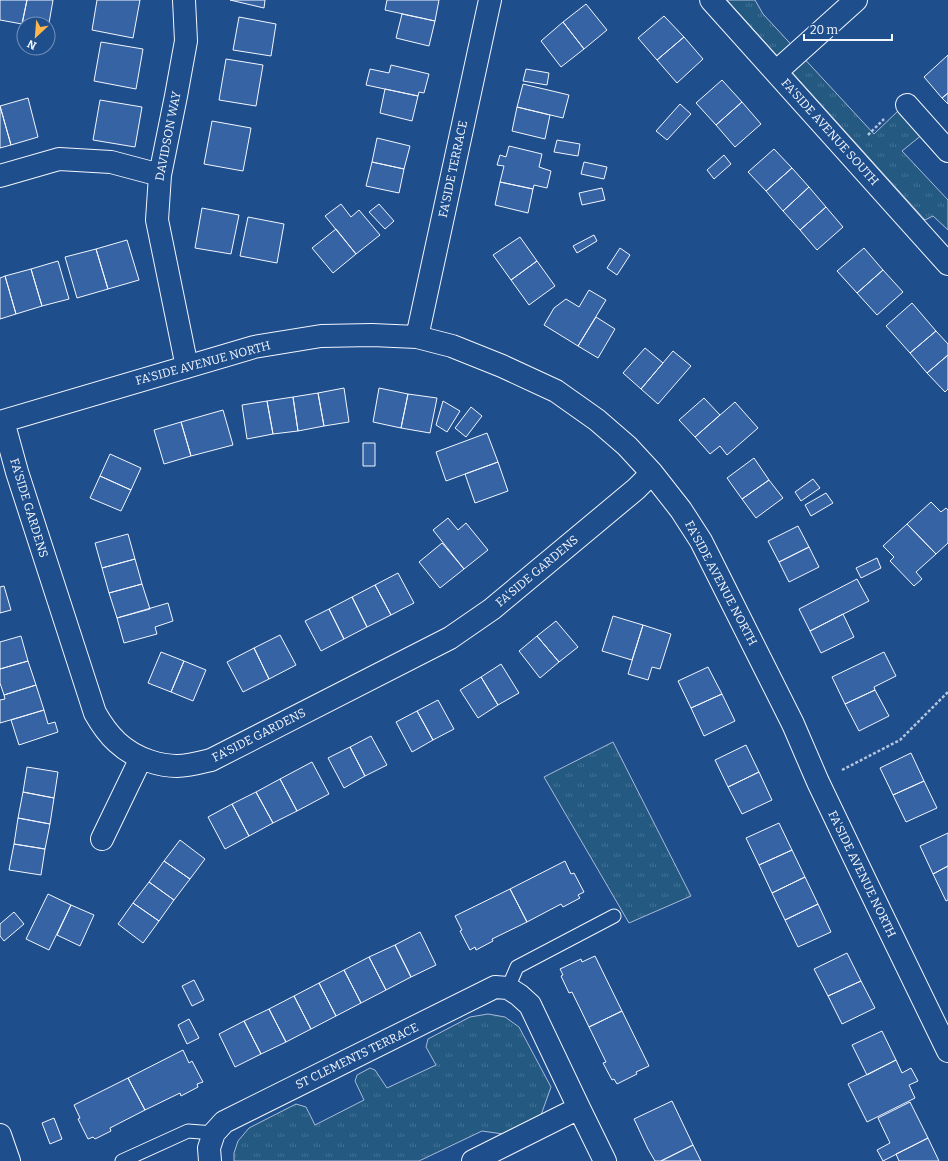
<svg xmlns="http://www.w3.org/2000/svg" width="948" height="1161" font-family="Bitter,serif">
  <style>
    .grass { fill: url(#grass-tufts); stroke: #a8bbd7 }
    .building { fill: #3563a3; stroke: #f2f6ff }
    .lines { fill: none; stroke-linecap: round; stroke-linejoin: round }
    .service-casing { stroke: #f2f6ff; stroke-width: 15 }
    .minor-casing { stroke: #f2f6ff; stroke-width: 24 }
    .path { stroke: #b3c4dc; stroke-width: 2.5; stroke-dasharray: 3 2; stroke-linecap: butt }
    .service { stroke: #1f4e8c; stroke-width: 13 }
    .minor { stroke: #1f4e8c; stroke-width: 22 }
    .labels { text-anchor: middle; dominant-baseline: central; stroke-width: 3; stroke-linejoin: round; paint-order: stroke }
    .street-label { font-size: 12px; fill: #f2f6ff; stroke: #1f4e8c }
  </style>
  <defs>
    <pattern id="grass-tufts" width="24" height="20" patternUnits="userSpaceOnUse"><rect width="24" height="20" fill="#245a82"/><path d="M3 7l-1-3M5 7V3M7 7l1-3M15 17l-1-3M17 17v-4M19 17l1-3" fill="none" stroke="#447295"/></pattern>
  </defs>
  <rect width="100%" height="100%" fill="#1f4e8c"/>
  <path class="grass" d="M727 0H755L763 14 874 134 900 109 923 134 902 151 948 200V230L933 216 925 220Z
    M613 742 691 896 629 923 544 777Z
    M488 1014 505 1017 519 1027 551 1087 541 1115 503 1134 482 1131 419 1161H234V1153L238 1141 249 1128 296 1104 306 1107 315 1125 364 1100 355 1081 357 1075 370 1068 375 1070 387 1088 436 1065 426 1047 428 1039 470 1017Z"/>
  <path class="building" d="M0 0H27L22 24 0 20Z
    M27 0H53L48 29V24H22Z
    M97 0H140L133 38 92 30Z
    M230 0H265L264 8Z
    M387 0H439L435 21 385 10Z
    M586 4 607 30 584 49 563 22Z
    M402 14 435 21 429 46 396 38Z
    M664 16 684 37 657 60 638 38Z
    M239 17 276 24 271 56 233 50Z
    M563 22 584 49 561 67 541 41Z
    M684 37 703 59 677 83 657 60Z
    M101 42 143 49 136 89 94 81Z
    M948 55V93L942 98 924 77Z
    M226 59 263 65 256 106 219 100Z
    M391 65 429 74 424 93 419 92 418 96 366 85 370 69 389 73Z
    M526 69 549 73 547 85 523 81Z
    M722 80 742 102 716 125 696 103Z
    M523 84 569 95 563 118 517 107Z
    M385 89 418 96 412 121 380 113Z
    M948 93V104L942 98Z
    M28 98 38 137 11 145 0 106Z
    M100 100 142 107 135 147 93 140Z
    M742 102 761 124 735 147 716 125Z
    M680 104 691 114 667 140 656 131Z
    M0 106 11 145 0 148Z
    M517 107 550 115 545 139 512 131Z
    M212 121 251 128 243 171 204 164Z
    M377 138 410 146 404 169 372 162Z
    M557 140 580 144 578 156 554 152Z
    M509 146 542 154 539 167 551 171 547 188 534 185 533 189 500 182 504 166 497 165 500 155 506 157Z
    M774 149 792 168 766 191 748 172Z
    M724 155 731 164 714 179 707 170Z
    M372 162 404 169 399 193 366 186Z
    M584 162 607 167 604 179 581 174Z
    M792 168 809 187 783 211 766 191Z
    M500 182 533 189 528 213 495 205Z
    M809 187 826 207 800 230 783 211Z
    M602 188 605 200 582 205 579 193Z
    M341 204 351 217 359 210 380 235 356 254 325 216Z
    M379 204 394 221 385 229 369 212Z
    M826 207 843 227 817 250 800 230Z
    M202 208 239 215 231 254 195 248Z
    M248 217 284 224 277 263 240 256Z
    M336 229 356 254 333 273 312 248Z
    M594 235 597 241 577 253 573 246Z
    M520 237 537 261 511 280 493 255Z
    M127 240 139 280 108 289 96 249Z
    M620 248 630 255 617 275 607 268Z
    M864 248 883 270 857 293 837 271Z
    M96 249 108 289 77 298 65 257Z
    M58 261 69 299 42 306 31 269Z
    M537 261 555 286 529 305 511 280Z
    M31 269 42 306 16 314 5 276Z
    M883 270 903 292 877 315 857 293Z
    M5 276 16 314 0 319V278Z
    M589 290 606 300 578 346 544 325 554 308 566 299 579 307Z
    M912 303 936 331 910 353 886 326Z
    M596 317 615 329 598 358 578 346Z
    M936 331 948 344V355L927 373 910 353Z
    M645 348 663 363 641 389 623 373Z
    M673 351 691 366 658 404 641 389Z
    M948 355V389L945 392 927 373Z
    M344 388 349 422 324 426 318 393Z
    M379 388 408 394 401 428 373 422Z
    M318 393 324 426 298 431 293 397Z
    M408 394 437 398 430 433 401 428Z
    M293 397 298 431 273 434 267 401Z
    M704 398 720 415 695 437 679 420Z
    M267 401 273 434 247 439 242 405Z
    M443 401 460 411 447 432 436 425Z
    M735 402 758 428 727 455 720 446 710 454 695 437Z
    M471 407 482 416 466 437 455 428Z
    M223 410 233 445 191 456 181 422Z
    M181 422 191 456 164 464 154 430Z
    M487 433 498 462 446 481 436 452Z
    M363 443H375V466H363Z
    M110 454 141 468 131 490 100 476Z
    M754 458 769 480 742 499 727 478Z
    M498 462 508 491 475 503 465 474Z
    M100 476 131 490 121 511 90 498Z
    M813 479 820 488 801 501 795 492Z
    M769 480 783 498 756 518 742 499Z
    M826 493 833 503 811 516 805 505Z
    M931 502 941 512 946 508 948 510V543L936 554 907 524Z
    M448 518 458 530 466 523 488 550 464 569 433 530Z
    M907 524 936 554 916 572 922 579 914 586 890 561 894 557 883 546Z
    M798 526 809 547 779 562 768 541Z
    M128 534 135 559 102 568 95 543Z
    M442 543 464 569 440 588 419 562Z
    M809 547 819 567 789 582 779 562Z
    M877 558 881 568 861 578 856 568Z
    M135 559 142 584 109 593 102 568Z
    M398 573 414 603 391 615 375 585Z
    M857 579 869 601 810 631 799 609Z
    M142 584 150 609 117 618 109 593Z
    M375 585 391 615 367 627 352 597Z
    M4 586 11 610 0 613V587Z
    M352 597 367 627 344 639 329 609Z
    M168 603 173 621 155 627 157 634 124 643 117 618Z
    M329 609 344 639 321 651 305 621Z
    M843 614 854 637 821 653 810 631Z
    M613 616 643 625 632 660 602 651Z
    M556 621 578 647 559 662 537 636Z
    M643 625 671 634 660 669 652 667 648 680 628 674Z
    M280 635 296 665 269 679 254 648Z
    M21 636 28 661 0 669V642Z
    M537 636 559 662 540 678 519 651Z
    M254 648 269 679 243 692 227 662Z
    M161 652 184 661 171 692 148 683Z
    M884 652 896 676 874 687 875 690 845 704 832 677Z
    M28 661 36 685 4 695 0 683V669Z
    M184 661 206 670 193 701 171 692Z
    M501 664 519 693 498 705 481 677Z
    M708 667 722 694 691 708 678 681Z
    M481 677 498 705 478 718 460 690Z
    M36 685 44 710 0 723V700L5 699 4 695Z
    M875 690 889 716 859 731 845 704Z
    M722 694 735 721 704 736 691 708Z
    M438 700 454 729 433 740 417 711Z
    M44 710 48 724 55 722 58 732 19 745 11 720Z
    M417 711 433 740 412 752 396 722Z
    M371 736 387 765 365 776 350 747Z
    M746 745 759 772 728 787 715 760Z
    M350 747 365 776 344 788 328 758Z
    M911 753 924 781 893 795 880 768Z
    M312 762 329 794 297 811 280 779Z
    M27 767 58 772 54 798 23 792Z
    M759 772 772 800 742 814 728 787Z
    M280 779 297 811 273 823 256 792Z
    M924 781 937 808 906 822 893 795Z
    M23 792 54 798 50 824 18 818Z
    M256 792 273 823 249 836 232 804Z
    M232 804 249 836 225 849 208 817Z
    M18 818 50 824 45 849 14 844Z
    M779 823 792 850 759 865 746 838Z
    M948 833V866L933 874 920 846Z
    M180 840 205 859 190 879 164 861Z
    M14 844 45 849 41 875 9 870Z
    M792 850 805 877 772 893 759 865Z
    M164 861 190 879 174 900 149 882Z
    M565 861 571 874 574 873 584 892 578 895 580 898 563 907 561 904 527 922 510 889Z
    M948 866V900L946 901 933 874Z
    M805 877 818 904 785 920 772 893Z
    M149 882 174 900 159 921 133 903Z
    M510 889 527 922 492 939 493 941 476 950 475 947 470 950 460 931 462 930 455 916Z
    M48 894 71 905 49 950 26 939Z
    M133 903 159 921 143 943 118 924Z
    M818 904 831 932 798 947 785 920Z
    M71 905 94 915 80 946 57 935Z
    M14 912 24 924 4 941 0 936V924Z
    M420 932 436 965 411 977 395 945Z
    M395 945 411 977 386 990 369 957Z
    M847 953 861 981 828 996 814 969Z
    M595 956 622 1011 589 1027 572 992 569 993 561 976 563 975 560 969 581 959 582 962Z
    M369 957 386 990 361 1003 344 970Z
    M344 970 361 1003 336 1016 319 983Z
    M194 980 204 1000 192 1006 182 986Z
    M861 981 875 1008 842 1024 828 996Z
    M319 983 336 1016 311 1029 294 996Z
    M294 996 311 1029 286 1042 269 1009Z
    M269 1009 286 1042 261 1054 244 1021Z
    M622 1011 649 1066 636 1072 637 1074 617 1084 614 1079 612 1080 603 1063 606 1062 589 1027Z
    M189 1019 199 1038 187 1044 178 1025Z
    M244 1021 261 1054 235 1067 219 1034Z
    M882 1031 896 1060 867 1075 852 1045Z
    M183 1050 189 1063 192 1061 203 1082 197 1084 198 1087 181 1096 180 1093 145 1110 128 1078Z
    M896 1060 902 1073 911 1068 918 1081 909 1085 915 1098 867 1122 848 1084Z
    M128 1078 145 1110 110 1128 111 1131 95 1139 93 1137 88 1139 78 1119 80 1118 74 1105Z
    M672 1101 693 1145 661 1161H655L648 1149 634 1119Z
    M910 1102 928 1138 883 1161 877 1150 890 1143 878 1118Z
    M54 1118 62 1139 50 1144 42 1123Z
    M928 1138 939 1161H899L896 1154Z
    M693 1145 701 1161H661Z"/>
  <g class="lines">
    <defs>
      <path id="service" d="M508 988 517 967 614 916
        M122 1161 188 1131 214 1133"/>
      <path id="minor" d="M184 0 186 41 176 96 160 175 157 220 187 367
        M711 0 948 264
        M776 72 856 0
        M907 105 948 151
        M0 176 59 159 111 162 160 175
        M417 337 490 0
        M3 421 17 472 95 713C108 736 123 752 149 761 158 764 168 766 177 766 188 766 199 763 211 760L450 638 492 609 636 489 652 473
        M0 422 254 347 321 336 372 335 417 337 452 346 502 366 556 391 597 420 627 446 652 473 681 510 701 541 793 724 818 782 866 882 948 1051
        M102 839 141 758
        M0 1135 9 1161
        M210 1161 209 1148 214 1133 224 1122 495 987 508 988 519 995 530 1005 579 1108 605 1161
        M473 1161 579 1108"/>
    </defs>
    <use href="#service" class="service-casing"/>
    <use href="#minor" class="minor-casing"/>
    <path class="path" d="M868 135 884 119
      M842 770 900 740 948 692"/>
    <use href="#service" class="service"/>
    <use href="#minor" class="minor"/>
  </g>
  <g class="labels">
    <g class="street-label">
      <text transform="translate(830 132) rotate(48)">FA'SIDE AVENUE SOUTH</text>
      <text transform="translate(168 136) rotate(-79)">DAVIDSON WAY</text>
      <text transform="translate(453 169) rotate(-78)">FA'SIDE TERRACE</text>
      <text transform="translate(203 363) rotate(-15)">FA'SIDE AVENUE NORTH</text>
      <text transform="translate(29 508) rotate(73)">FA'SIDE GARDENS</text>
      <text transform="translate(537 571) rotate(-40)">FA'SIDE GARDENS</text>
      <text transform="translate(721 583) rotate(62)">FA'SIDE AVENUE NORTH</text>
      <text transform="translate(259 735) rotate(-27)">FA'SIDE GARDENS</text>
      <text transform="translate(862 874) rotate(64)">FA'SIDE AVENUE NORTH</text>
      <text transform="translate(357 1056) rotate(-26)">ST CLEMENTS TERRACE</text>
    </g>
  </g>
  <g transform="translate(36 36) rotate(206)"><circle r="19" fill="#1f4e8c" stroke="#7391ba"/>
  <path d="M0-3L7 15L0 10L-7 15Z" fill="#ffb74d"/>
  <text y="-6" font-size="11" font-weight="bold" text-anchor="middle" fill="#f2f6ff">N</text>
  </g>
  <path d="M804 34v6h88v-6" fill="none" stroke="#f2f6ff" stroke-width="2"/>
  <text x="810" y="34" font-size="12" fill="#f2f6ff" stroke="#1f4e8c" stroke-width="3" paint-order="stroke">20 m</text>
</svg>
